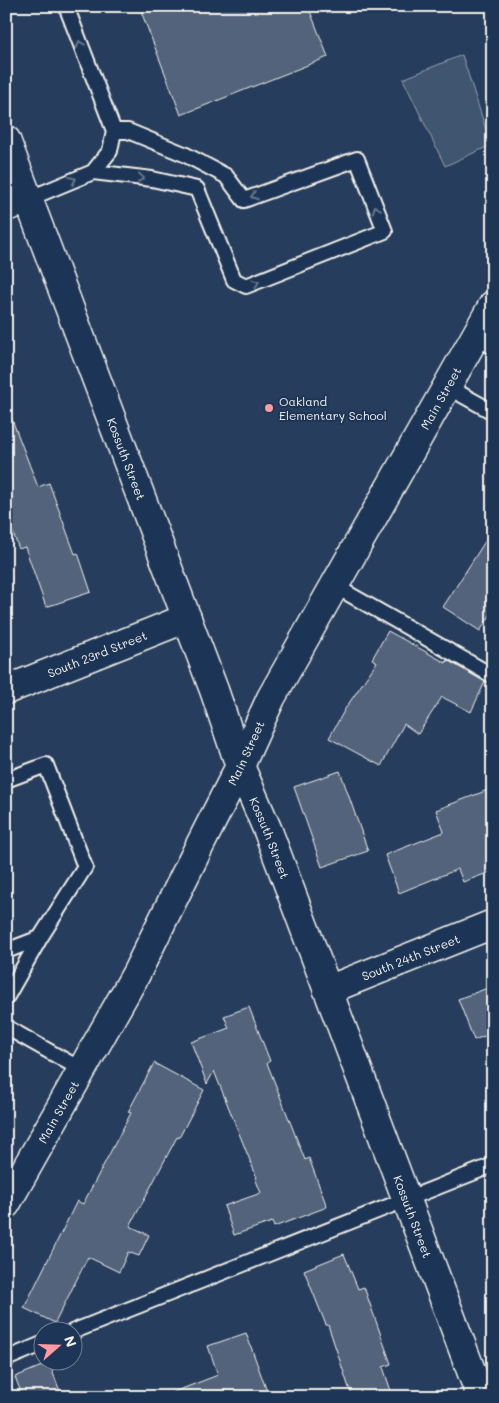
<svg xmlns="http://www.w3.org/2000/svg" width="499" height="1403" font-family="Mali,sans-serif">
  <style>
    .green { fill: #40546f; stroke: #9aa2ac }
    .building { fill: #52647b; stroke: #f4f1e8 }
    .lines { fill: none; stroke-linecap: round; stroke-linejoin: round }
    .service-casing { stroke: #f4f1e8; stroke-width: 18 }
    .minor-casing { stroke: #f4f1e8; stroke-width: 31 }
    .tertiary-casing { stroke: #f4f1e8; stroke-width: 31 }
    .secondary-casing { stroke: #f4f1e8; stroke-width: 31 }
    .service { stroke: #1d3557; stroke-width: 14 }
    .minor { stroke: #1d3557; stroke-width: 28 }
    .tertiary { stroke: #1d3557; stroke-width: 28 }
    .secondary { stroke: #1d3557; stroke-width: 28 }
    .oneway { stroke: #68778a }
    .poi-dot { fill: #ff9aa2; stroke: #1d3557; stroke-width: 2 }
    .labels { text-anchor: middle; dominant-baseline: central; stroke-width: 4; stroke-linejoin: round; paint-order: stroke }
    .street-label { font-size: 12px; fill: #f4f1e8; stroke: #1d3557 }
    .poi-label { font-size: 12px; fill: #f4f1e8; stroke: #1d3557; text-anchor: start }
  </style>
  <rect width="100%" height="100%" fill="#263d5d"/>
  <filter id="ink" filterUnits="userSpaceOnUse"><feTurbulence type="fractalNoise" baseFrequency=".02" numOctaves="2"/><feDisplacementMap in="SourceGraphic" scale="10" xChannelSelector="R" yChannelSelector="G"/><feConvolveMatrix kernelMatrix="1 2 1 2 8 2 1 2 1" color-interpolation-filters="sRGB"/></filter>
  <g filter="url(#ink)">
    <path class="green" d="M462 55 491 145 445 166 403 79Z"/>
    <path class="building" d="M139 6H308L328 57 181 115Z
      M8 409 38 487 49 483 75 554 78 553 91 592 46 607 25 547 19 549 6 514V410Z
      M493 529V611L480 631 443 607Z
      M388 631 446 663 447 660 485 682 471 712 442 697 418 734 404 724 381 766 329 738 345 709 377 662 372 659Z
      M340 771 368 851 322 867 294 787Z
      M493 788V871L463 882 458 869 399 893 385 855 444 832 436 810Z
      M493 986V1033L474 1040 458 999Z
      M249 1007 270 1061 267 1063 305 1160 309 1158 327 1207 274 1227 272 1222 234 1235 224 1206 261 1193 255 1178H257L214 1071 207 1084 191 1042 229 1028 224 1016Z
      M154 1063 204 1090 179 1138 177 1137 130 1226 149 1235 139 1256 128 1252 119 1272 88 1257 55 1323 24 1308 77 1201 83 1204 131 1113 128 1112Z
      M344 1254 358 1289 364 1287 391 1364 383 1367 393 1397H352L328 1325H326L304 1270Z
      M246 1333 269 1397H166V1395L218 1375 208 1346Z
      M49 1363 60 1391 45 1397H23L15 1377Z"/>
    <g class="lines">
      <defs>
        <path id="service" d="M93 172 152 179 197 189 234 280 246 286 385 231 357 159 244 200 226 176 184 154 128 131H114
          M28 199 93 172 110 151 114 131 66 6
          M475 337 493 347
          M446 386 493 412
          M333 585 493 676
          M6 780 46 765 85 867 40 938 6 951
          M6 998 40 938
          M6 1027 82 1070
          M72 1332 493 1165
          M6 1359 42 1344"/>
        <g id="minor">
          <path d="M6 207 28 199"/>
          <path id="s1" d="M6 690 187 618"/>
          <path id="s2" d="M328 990 493 924"/>
        </g>
        <g id="tertiary">
          <path id="s3" d="M6 140 214 690 240 766 268 831 481 1397"/>
        </g>
        <g id="secondary">
          <path id="s4" d="M6 1204 136 974 201 843 240 766 271 698 493 305"/>
        </g>
      </defs>
      <use href="#service" class="service-casing"/>
      <use href="#minor" class="minor-casing"/>
      <use href="#tertiary" class="tertiary-casing"/>
      <use href="#secondary" class="secondary-casing"/>
      <use href="#service" class="service"/>
      <use href="#minor" class="minor"/>
      <use href="#tertiary" class="tertiary"/>
      <use href="#secondary" class="secondary"/>
    </g>
    <defs><path id="oneway-chevron" d="M-2-3.5L2.5 0L-2 3.5" fill="none" stroke-width="1.6" stroke-linecap="round" stroke-linejoin="round" transform="scale(1.25)"/></defs>
    <g class="oneway">
      <use href="#oneway-chevron" transform="translate(80 44) rotate(-111)"/>
      <use href="#oneway-chevron" transform="translate(141 178) rotate(6)"/>
      <use href="#oneway-chevron" transform="translate(73 180) rotate(-23)"/>
      <use href="#oneway-chevron" transform="translate(254 196) rotate(160)"/>
      <use href="#oneway-chevron" transform="translate(376 209) rotate(-111)"/>
      <use href="#oneway-chevron" transform="translate(256 283) rotate(-22)"/>
    </g>
  </g>
  <circle class="poi-dot" cx="269" cy="408" r="5"/>
  <g class="labels">
    <g class="street-label">
      <text stroke="none"><textPath href="#s4" startOffset="916">Main Street</textPath></text>
      <text stroke="none"><textPath href="#s3" startOffset="341">Kossuth Street</textPath></text>
      <text stroke="none"><textPath href="#s1" startOffset="98">South 23rd Street</textPath></text>
      <text stroke="none"><textPath href="#s4" startOffset="511">Main Street</textPath></text>
      <text stroke="none"><textPath href="#s3" startOffset="746">Kossuth Street</textPath></text>
      <text stroke="none"><textPath href="#s2" startOffset="89">South 24th Street</textPath></text>
      <text stroke="none"><textPath href="#s4" startOffset="106">Main Street</textPath></text>
      <text stroke="none"><textPath href="#s3" startOffset="1151">Kossuth Street</textPath></text>
    </g>
    <g class="poi-label">
      <text x="279" y="401">Oakland<tspan x="279" dy="14">Elementary School</tspan></text>
    </g>
  </g>
  <rect width="499" height="1403" fill="none" stroke="#1d3557" stroke-width="25"/>
  <rect x="12" y="12" width="474" height="1378" fill="none" stroke="#f4f1e8" stroke-width="2" filter="url(#ink)"/>
  <g transform="translate(58 1346) rotate(70)"><circle r="24" fill="#1d3557" stroke="#738091"/>
  <path d="M0-4L9 19L0 12L-9 19Z" fill="#ff9aa2"/>
  <text y="-8" font-size="14" font-weight="bold" text-anchor="middle" fill="#f4f1e8">N</text>
  </g>
</svg>
